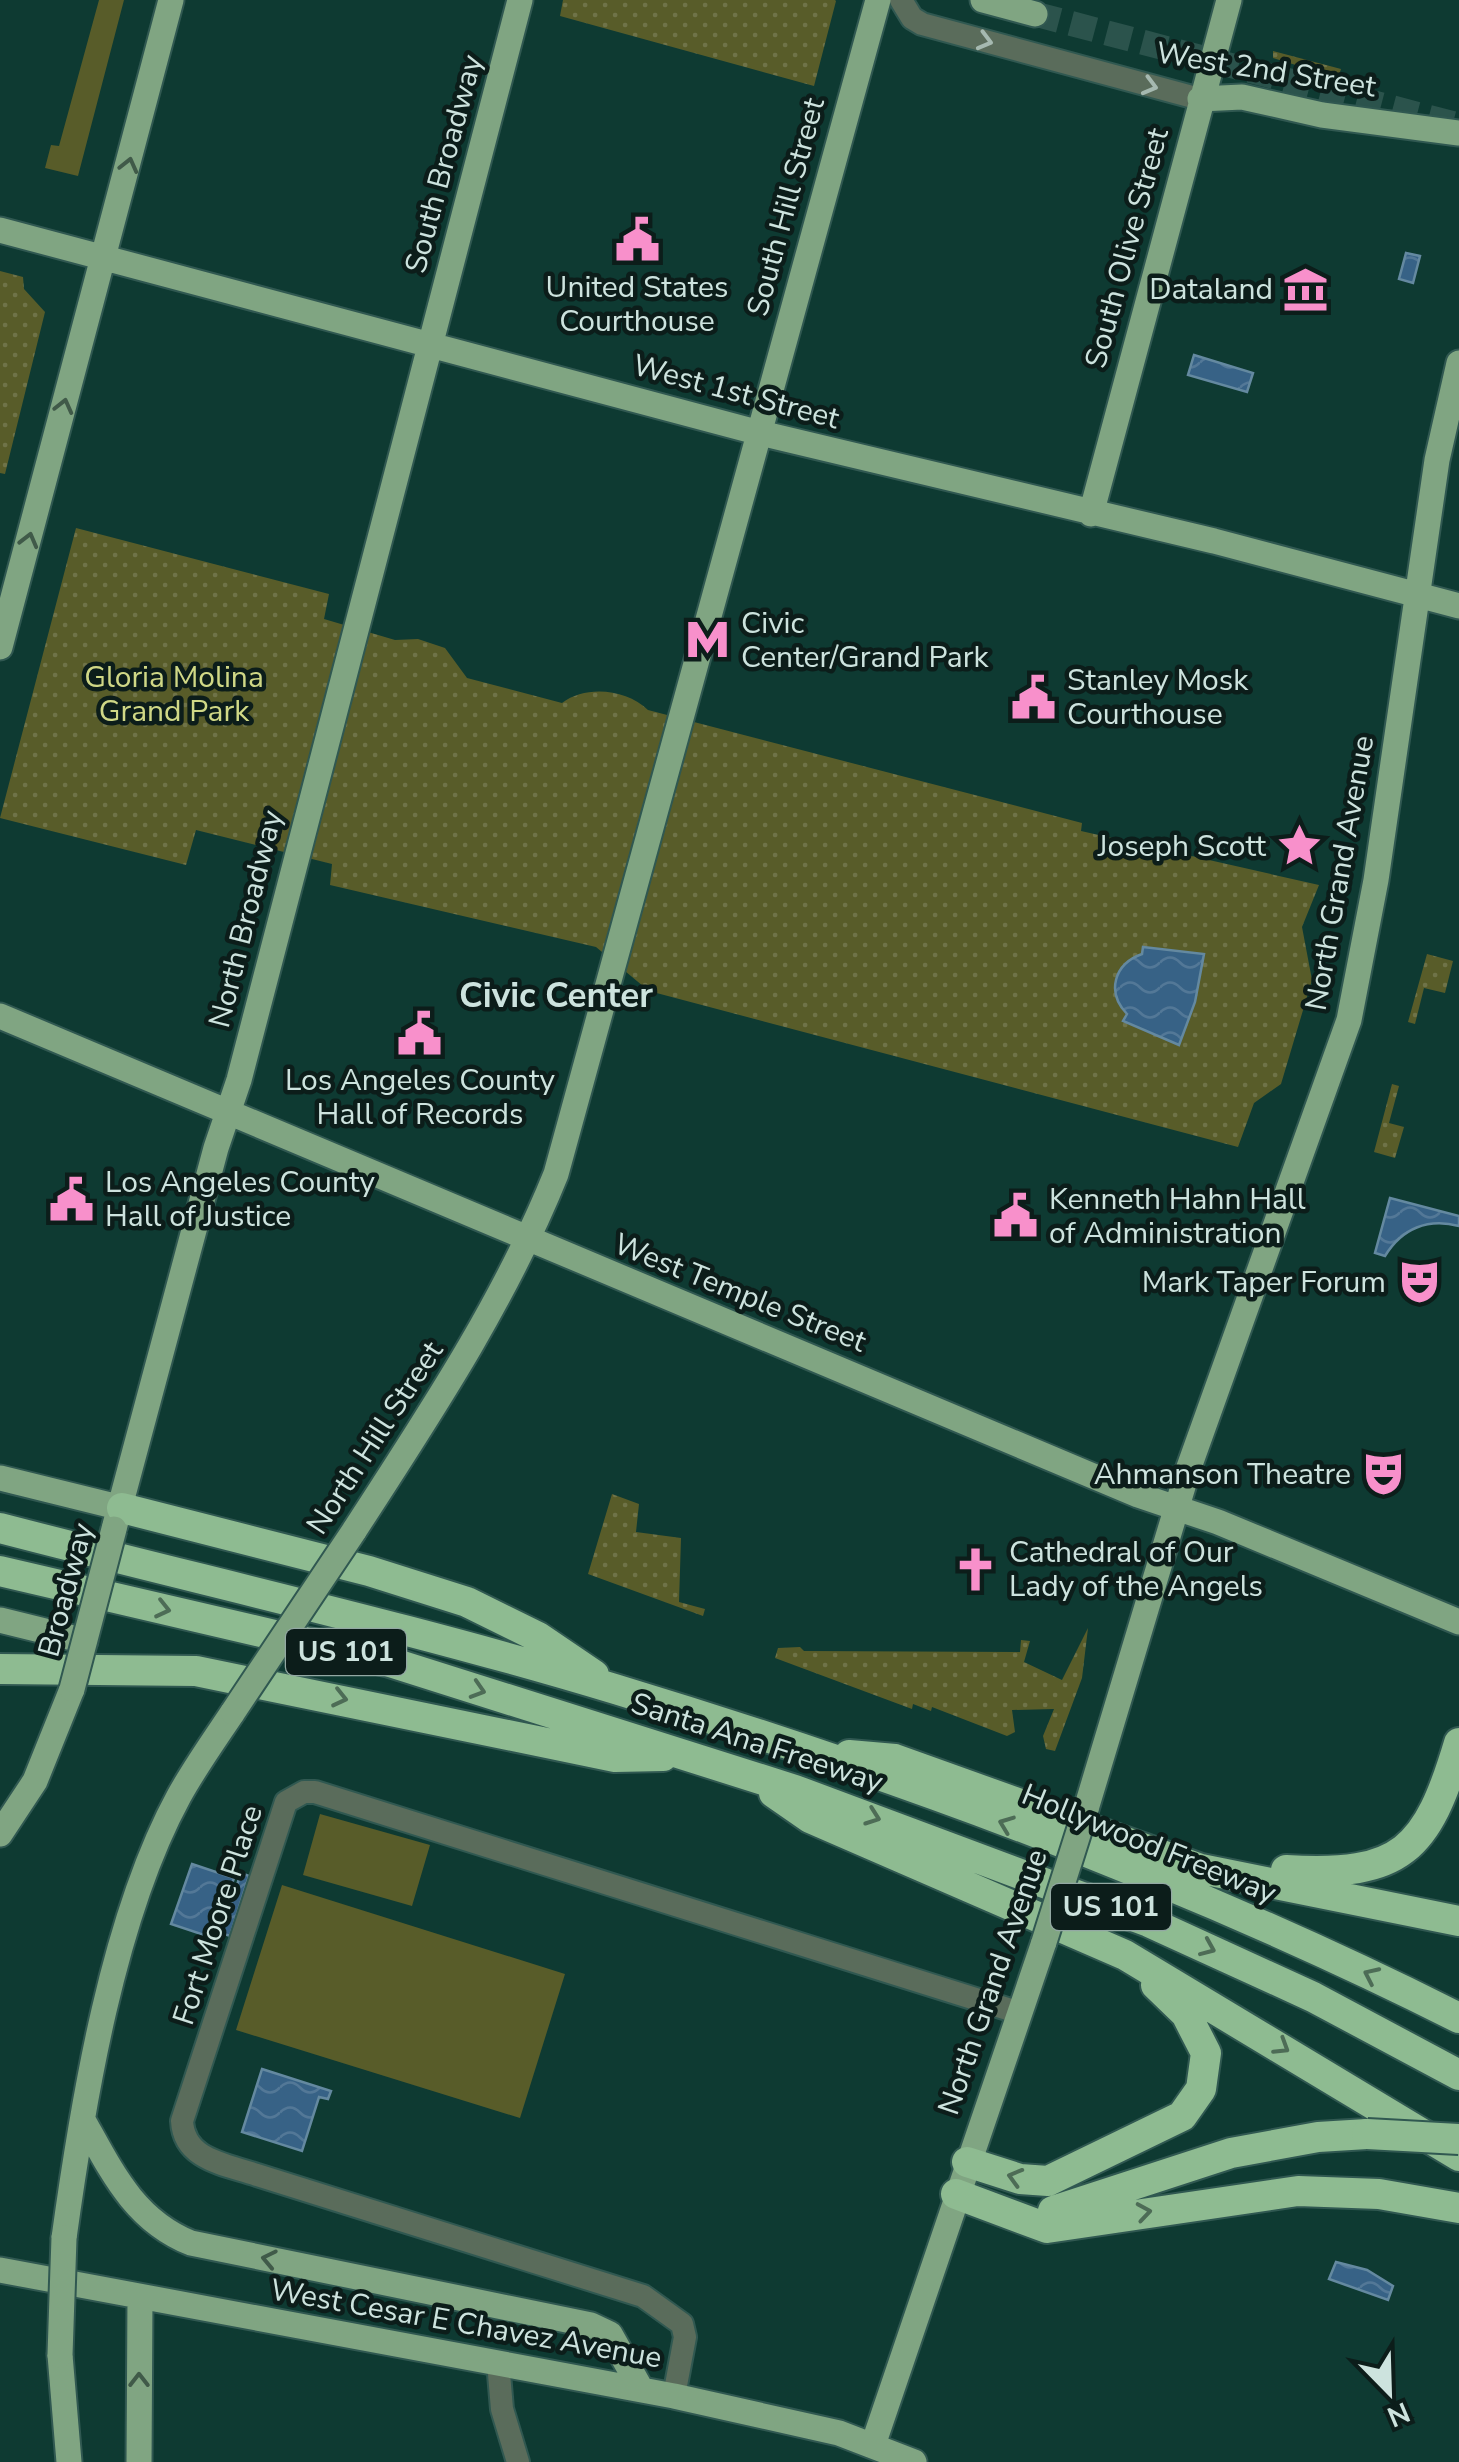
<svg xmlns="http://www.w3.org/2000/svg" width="1459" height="2462" font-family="'Nunito Sans',sans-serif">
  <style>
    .grass { fill: #585c29 }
    .park { fill: url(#park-dots) }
    .water { fill: url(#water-waves); stroke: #6489a0; stroke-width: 2.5 }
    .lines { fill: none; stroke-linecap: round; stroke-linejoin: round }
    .major-tunnel { stroke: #2b534c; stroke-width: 25; stroke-dasharray: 25 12; stroke-linecap: butt }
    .minor-casing { stroke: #305851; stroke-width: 26 }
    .major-casing { stroke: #305851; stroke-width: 29 }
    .highway-casing { stroke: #305851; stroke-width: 34 }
    .minor { stroke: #5a6c5b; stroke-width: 22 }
    .major { stroke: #80a582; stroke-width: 25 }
    .highway { stroke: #8ebb91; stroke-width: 30 }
    .major-bridge-casing { stroke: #305851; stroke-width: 29; stroke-linecap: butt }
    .highway-bridge-casing { stroke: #305851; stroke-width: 34; stroke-linecap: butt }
    .major-bridge { stroke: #80a582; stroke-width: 25 }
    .highway-bridge { stroke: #8ebb91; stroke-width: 30 }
    .oneway { stroke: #a5b9b0 }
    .oneway2 { stroke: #405a49 }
    .oneway3 { stroke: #4d6c56 }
    .labels { text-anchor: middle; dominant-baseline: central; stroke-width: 9; stroke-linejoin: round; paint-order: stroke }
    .shield { fill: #0c1d1a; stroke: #93a8a3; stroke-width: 2.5 }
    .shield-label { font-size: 28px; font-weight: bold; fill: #cde3de }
    .street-label { font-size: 30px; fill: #cde3de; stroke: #0c1d1a }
    .poi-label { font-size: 30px; fill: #cde3de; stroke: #0c1d1a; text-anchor: start }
    .park-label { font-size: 30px; fill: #d0d886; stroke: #0c1d1a }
    .quarter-label { font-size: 35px; font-weight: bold; fill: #cde3de; stroke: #0c1d1a }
  </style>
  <defs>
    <pattern id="park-dots" width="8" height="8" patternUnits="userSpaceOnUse" patternTransform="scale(2.5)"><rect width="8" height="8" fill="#585c29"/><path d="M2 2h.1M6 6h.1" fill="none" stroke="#6f7348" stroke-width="1.8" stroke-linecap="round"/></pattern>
    <pattern id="water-waves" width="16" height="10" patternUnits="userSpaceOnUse" patternTransform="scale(2.5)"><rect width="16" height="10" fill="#376286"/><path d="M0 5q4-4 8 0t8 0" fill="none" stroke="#537897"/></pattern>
  </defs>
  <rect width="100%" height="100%" fill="#0e3a32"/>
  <path class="grass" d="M99 0H124L78 176 45 168 51 145 59 146Z
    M320 1814 430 1845 412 1906 303 1875Z
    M282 1885 565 1974 520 2118 236 2030Z"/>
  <path class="park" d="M563 0H835L836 1 814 86 560 16Z
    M1273 51 1341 69 1338 78 1273 58Z
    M0 271 23 277 24 289 45 312 5 474 0 473Z
    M76 528 329 594 324 619 395 640 418 639 445 648 467 678 562 703C586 685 626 689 648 710L1082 823 1081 831 1319 885 1302 927 1312 980 1281 1084 1254 1103 1238 1147 649 991 596 947 330 885 332 864 196 830 186 865 0 818Z
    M1427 954 1453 961 1445 993 1424 988 1415 1024 1408 1022Z
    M1392 1084 1399 1086 1389 1123 1404 1127 1395 1158 1374 1152Z
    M612 1494 639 1504 636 1532 681 1538 679 1602 705 1609 703 1616 588 1574Z
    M1088 1628 1082 1678 1055 1751 1046 1749 1043 1736 1054 1709 1012 1710 1015 1732 1007 1736 932 1707 931 1711 913 1704 912 1709 775 1658 778 1648 800 1647 804 1651 1020 1652 1021 1640 1030 1641 1024 1662 1062 1680Z"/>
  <path class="water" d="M1406 253 1420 256 1413 283 1399 279Z
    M1194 355 1253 373 1247 392 1188 375Z
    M1143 947 1204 954 1195 1002 1179 1045 1123 1021 1127 1014C1106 992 1114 964 1142 954Z
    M1390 1198 1459 1216V1226C1428 1218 1402 1228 1385 1256L1375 1253Z
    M192 1864 234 1878 213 1938 171 1924Z
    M241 1873 249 1876 230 1936 221 1933Z
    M262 2069 331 2091 328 2099 319 2097 302 2151 242 2132Z
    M1336 2262 1367 2270 1393 2286 1388 2300 1329 2279Z"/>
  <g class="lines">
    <path class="major-tunnel" d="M1035 14 1454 124"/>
    <defs>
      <path id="minor" d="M901 0 912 18 922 24 1200 99
        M498 2362 502 2409 518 2462
        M674 2396 685 2337 682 2324 643 2296 257 2175C225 2164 184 2160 182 2121L286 1802 304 1792H315L1017 2012"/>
      <path id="major" d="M983 0 1035 14
        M1200 99 1242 97 1322 115 1459 133
        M0 230 760 433 1214 541 1459 606
        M1091 514 1229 0
        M0 647 171 0
        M0 1016 1138 1495 1218 1522 1459 1622
        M0 1478 122 1508
        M115 1525 216 1148 239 1080 520 0
        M354 1531C429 1415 504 1303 556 1174L878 0
        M0 1620 85 1641
        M1086 1809 1188 1470 1349 1020 1376 880 1437 460 1459 363
        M0 1834 35 1781 72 1689
        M83 2120C112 2172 134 2220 191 2243L591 2325 610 2334 641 2389
        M64 2238C83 2101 113 1917 179 1796 195 1767 215 1739 233 1712
        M0 2270 674 2396 839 2433 914 2462
        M60 2355 69 2462
        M873 2445 1044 1942
        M139 2462 140 2298"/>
      <path id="highway" d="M122 1508 369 1571 467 1602 538 1637 594 1675
        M0 1528C203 1581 414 1628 615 1689 902 1776 1191 1883 1459 2018
        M0 1571 390 1662 795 1790 1149 1922 1313 1997 1459 2075
        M0 1669 196 1671 615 1757 663 1756
        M849 1755 895 1759 1201 1869 1459 1921
        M774 1793 810 1818 1125 1955 1459 2156
        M1286 1870C1402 1877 1427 1850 1459 1743
        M967 2162 1020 2179 1048 2181 1182 2116 1201 2089 1206 2053 1186 2014 1156 1985
        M956 2194 1047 2228 1298 2191 1379 2194 1459 2208
        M1053 2211 1231 2153 1318 2137 1367 2134"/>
    </defs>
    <use href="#minor" class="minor-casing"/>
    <use href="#major" class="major-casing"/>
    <use href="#highway" class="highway-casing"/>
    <use href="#minor" class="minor"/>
    <use href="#major" class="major"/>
    <use href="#highway" class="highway"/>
    <defs>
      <path id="major-bridge" d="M72 1689 114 1529
        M233 1712 354 1531
        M1044 1942 1086 1809
        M60 2355 64 2238"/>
      <path id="highway-bridge" d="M1367 2134 1459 2139"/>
    </defs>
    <use href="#major-bridge" class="major-bridge-casing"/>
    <use href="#highway-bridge" class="highway-bridge-casing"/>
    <use href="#major-bridge" class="major-bridge"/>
    <use href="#highway-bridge" class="highway-bridge"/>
  </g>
  <defs><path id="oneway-chevron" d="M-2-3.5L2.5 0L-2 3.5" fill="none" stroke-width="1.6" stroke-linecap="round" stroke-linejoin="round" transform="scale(2.5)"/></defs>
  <g class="oneway">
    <use href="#oneway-chevron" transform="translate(985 41) rotate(15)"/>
    <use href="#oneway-chevron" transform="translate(1150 86) rotate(15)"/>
  </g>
  <g class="oneway2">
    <use href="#oneway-chevron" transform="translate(129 165) rotate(-76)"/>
    <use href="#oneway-chevron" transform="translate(64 406) rotate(-76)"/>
    <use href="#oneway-chevron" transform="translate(29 540) rotate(-75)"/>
    <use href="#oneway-chevron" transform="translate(269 2259) rotate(-168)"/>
    <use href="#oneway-chevron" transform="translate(139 2380) rotate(-90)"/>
  </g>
  <g class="oneway3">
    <use href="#oneway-chevron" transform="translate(163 1609) rotate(13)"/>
    <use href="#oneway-chevron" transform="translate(478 1690) rotate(17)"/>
    <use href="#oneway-chevron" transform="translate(340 1698) rotate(13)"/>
    <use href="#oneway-chevron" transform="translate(873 1817) rotate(20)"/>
    <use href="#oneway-chevron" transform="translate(1006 1824) rotate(-159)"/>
    <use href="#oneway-chevron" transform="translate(1208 1948) rotate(23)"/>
    <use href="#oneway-chevron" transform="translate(1371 1975) rotate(-155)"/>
    <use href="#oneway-chevron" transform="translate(1282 2047) rotate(32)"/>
    <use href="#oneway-chevron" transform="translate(1015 2177) rotate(-164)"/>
    <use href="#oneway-chevron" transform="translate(1144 2212) rotate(-9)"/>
  </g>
  <defs>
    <symbol id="civic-bare" viewBox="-9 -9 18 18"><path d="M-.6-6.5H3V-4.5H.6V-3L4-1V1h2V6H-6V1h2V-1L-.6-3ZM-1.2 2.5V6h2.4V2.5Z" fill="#f890cb" stroke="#0c1d1a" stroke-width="2.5" paint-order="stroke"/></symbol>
    <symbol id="museum-bare" viewBox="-9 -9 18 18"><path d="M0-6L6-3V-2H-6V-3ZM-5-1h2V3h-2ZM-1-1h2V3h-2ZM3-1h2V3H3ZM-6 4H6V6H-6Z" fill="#f890cb" stroke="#0c1d1a" stroke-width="2.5" paint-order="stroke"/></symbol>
    <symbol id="metro-bare" viewBox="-9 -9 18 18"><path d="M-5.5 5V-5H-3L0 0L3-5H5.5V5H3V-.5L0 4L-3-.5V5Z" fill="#f890cb" stroke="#0c1d1a" stroke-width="2.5" paint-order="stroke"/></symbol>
    <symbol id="sight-bare" viewBox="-9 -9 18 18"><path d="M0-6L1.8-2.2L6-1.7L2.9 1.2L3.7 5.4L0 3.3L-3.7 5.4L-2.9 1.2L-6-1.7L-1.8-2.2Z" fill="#f890cb" stroke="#0c1d1a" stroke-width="2.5" paint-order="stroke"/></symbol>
    <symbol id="theatre-bare" viewBox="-9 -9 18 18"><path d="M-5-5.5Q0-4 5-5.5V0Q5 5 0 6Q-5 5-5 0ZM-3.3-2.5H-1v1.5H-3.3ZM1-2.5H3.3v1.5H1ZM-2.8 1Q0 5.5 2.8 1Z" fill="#f890cb" stroke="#0c1d1a" stroke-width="2.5" paint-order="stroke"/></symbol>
    <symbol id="church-bare" viewBox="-9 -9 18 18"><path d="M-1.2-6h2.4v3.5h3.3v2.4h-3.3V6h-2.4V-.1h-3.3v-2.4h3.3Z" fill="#f890cb" stroke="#0c1d1a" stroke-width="2.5" paint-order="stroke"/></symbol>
  </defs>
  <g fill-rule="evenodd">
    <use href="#civic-bare" x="606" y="208" width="63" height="63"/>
    <use href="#museum-bare" x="1274" y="258" width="63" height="63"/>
    <use href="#metro-bare" x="676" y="608" width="63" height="63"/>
    <use href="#civic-bare" x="1002" y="666" width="63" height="63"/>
    <use href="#sight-bare" x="1268" y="814" width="63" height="63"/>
    <use href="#civic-bare" x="388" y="1002" width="63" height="63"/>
    <use href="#civic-bare" x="40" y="1168" width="63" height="63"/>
    <use href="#civic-bare" x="984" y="1184" width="63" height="63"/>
    <use href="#theatre-bare" x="1388" y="1250" width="63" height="63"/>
    <use href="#theatre-bare" x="1352" y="1442" width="63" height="63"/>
    <use href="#church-bare" x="944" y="1538" width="63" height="63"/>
  </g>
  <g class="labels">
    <g class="shield">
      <rect x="286" y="1629" width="120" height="46" rx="8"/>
      <rect x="1051" y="1884" width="120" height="46" rx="8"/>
    </g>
    <g class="shield-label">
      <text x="346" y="1652">US 101</text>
      <text x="1111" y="1907">US 101</text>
    </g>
    <g class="street-label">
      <text transform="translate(1266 70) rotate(9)">West 2nd Street</text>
      <text transform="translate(444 164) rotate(-75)">South Broadway</text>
      <text transform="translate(786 207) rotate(-75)">South Hill Street</text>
      <text transform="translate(1127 248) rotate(-75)">South Olive Street</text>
      <text transform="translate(736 392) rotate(15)">West 1st Street</text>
      <text transform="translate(1340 873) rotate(-80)">North Grand Avenue</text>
      <text transform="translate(246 919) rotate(-76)">North Broadway</text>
      <text transform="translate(740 1293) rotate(22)">West Temple Street</text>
      <text transform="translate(375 1438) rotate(-57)">North Hill Street</text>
      <text transform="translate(66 1590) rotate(-75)">Broadway</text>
      <text transform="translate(757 1743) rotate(18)">Santa Ana Freeway</text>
      <text transform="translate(1149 1844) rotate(22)">Hollywood Freeway</text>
      <text transform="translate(218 1915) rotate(-72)">Fort Moore Place</text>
      <text transform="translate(993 1982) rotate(-71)">North Grand Avenue</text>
      <text transform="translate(466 2324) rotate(10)">West Cesar E Chavez Avenue</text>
    </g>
    <g class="poi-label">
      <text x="637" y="287" text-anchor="middle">United States<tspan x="637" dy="34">Courthouse</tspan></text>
      <text x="1273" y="289" text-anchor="end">Dataland</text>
      <text x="741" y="623">Civic<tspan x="741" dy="34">Center/Grand Park</tspan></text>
      <text x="1067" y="680">Stanley Mosk<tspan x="1067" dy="34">Courthouse</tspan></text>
      <text x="1266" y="846" text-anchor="end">Joseph Scott</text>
      <text x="420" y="1080" text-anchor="middle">Los Angeles County<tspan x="420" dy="34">Hall of Records</tspan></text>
      <text x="105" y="1182">Los Angeles County<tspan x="105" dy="34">Hall of Justice</tspan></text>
      <text x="1049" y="1199">Kenneth Hahn Hall<tspan x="1049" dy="34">of Administration</tspan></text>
      <text x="1386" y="1282" text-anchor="end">Mark Taper Forum</text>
      <text x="1351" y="1474" text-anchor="end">Ahmanson Theatre</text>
      <text x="1009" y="1552">Cathedral of Our<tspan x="1009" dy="34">Lady of the Angels</tspan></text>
    </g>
    <g class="park-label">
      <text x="174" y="677">Gloria Molina<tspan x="174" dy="34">Grand Park</tspan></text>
    </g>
    <g class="quarter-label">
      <text x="556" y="995">Civic Center</text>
    </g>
  </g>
  <g transform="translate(1389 2392) rotate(157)" stroke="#0c1d1a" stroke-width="8" paint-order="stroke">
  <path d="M0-8L18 38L0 25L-18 38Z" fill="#cde3de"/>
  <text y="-15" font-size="28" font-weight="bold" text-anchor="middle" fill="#cde3de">N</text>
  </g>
</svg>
